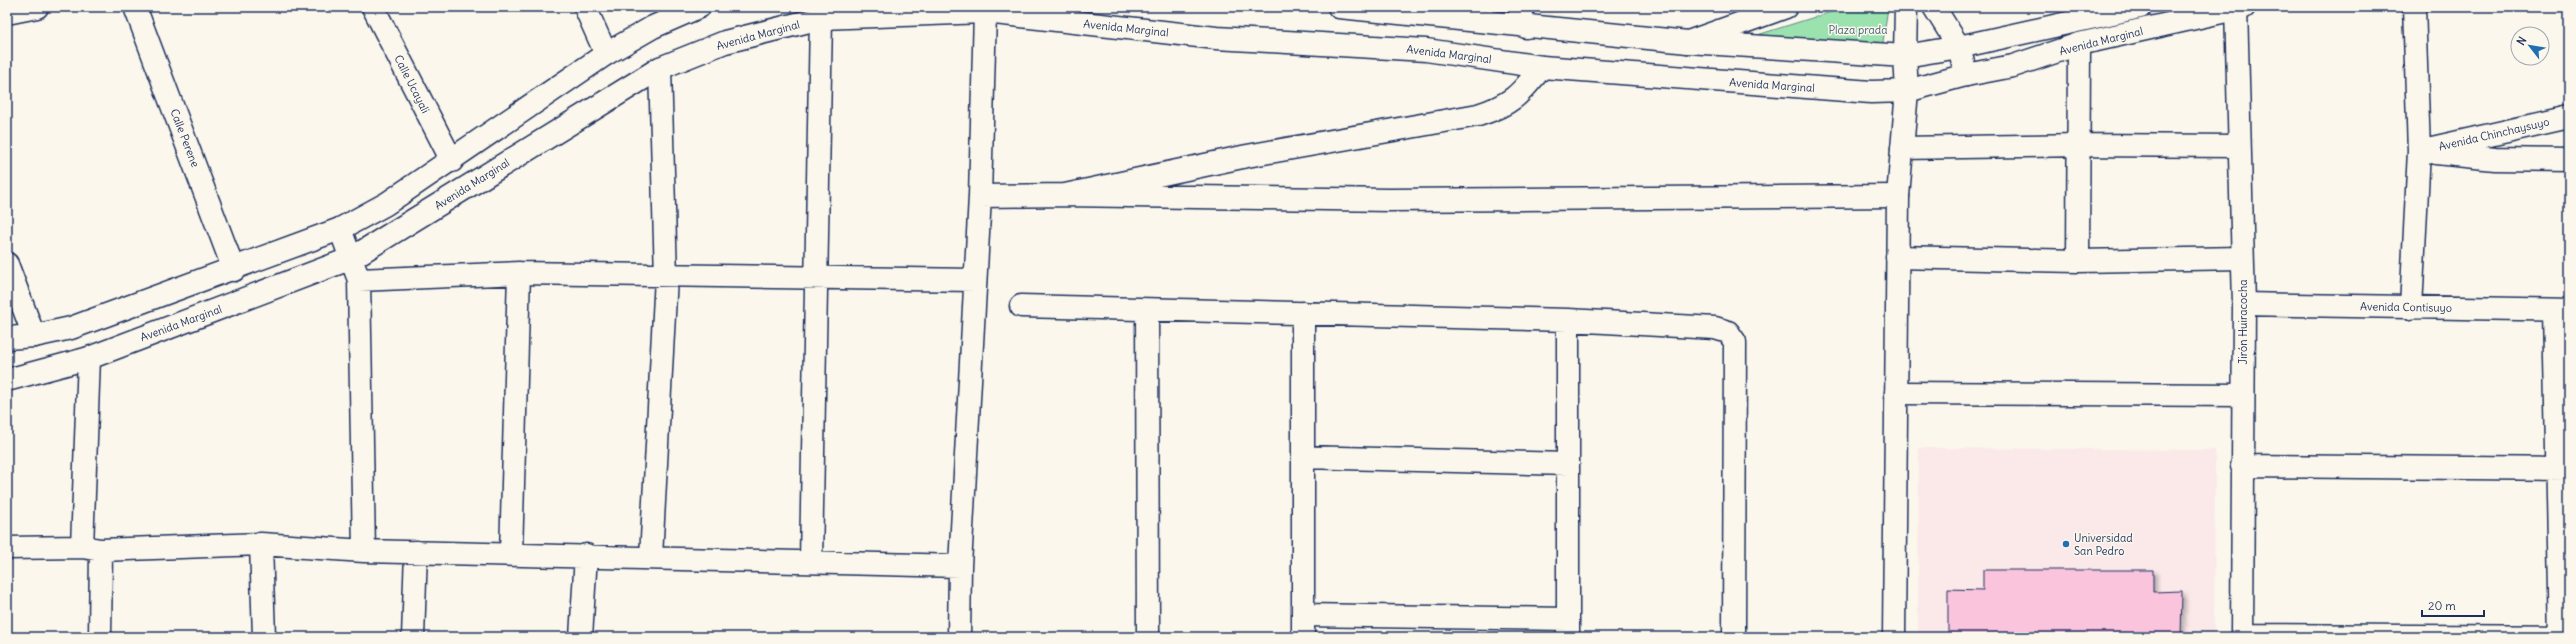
<svg xmlns="http://www.w3.org/2000/svg" width="2576" height="644" font-family="Delius,sans-serif">
  <style>
    .built { fill: #fbe8e8 }
    .green { fill: #9be2af; stroke: #5b8886 }
    .building { fill: #fbc4dd; stroke: #1b2f5e; filter: url(#shadow) }
    .lines { fill: none; stroke-linecap: round; stroke-linejoin: round }
    .minor-casing { stroke: #1b2f5e; stroke-width: 25 }
    .major-casing { stroke: #1b2f5e; stroke-width: 25 }
    .minor { stroke: #fbf7ec; stroke-width: 22 }
    .major { stroke: #fbf7ec; stroke-width: 22 }
    .poi-dot { fill: #1f6fb2; stroke: #fbf7ec; stroke-width: 1.5 }
    .labels { text-anchor: middle; dominant-baseline: central; stroke-width: 3; stroke-linejoin: round; paint-order: stroke }
    .street-label { font-size: 11px; fill: #1b2f5e; stroke: #fbf7ec }
    .park-label { font-size: 11px; fill: #3b5c72; stroke: #fbf7ec }
    .poi-label { font-size: 11px; fill: #1b2f5e; stroke: #fbf7ec; text-anchor: start }
  </style>
  <defs>
    <filter id="shadow"><feDropShadow dx="3.5" dy="3.5" stdDeviation="2" flood-color="#0004"/></filter>
  </defs>
  <rect width="100%" height="100%" fill="#fbf7ec"/>
  <filter id="ink" filterUnits="userSpaceOnUse"><feTurbulence type="fractalNoise" baseFrequency=".025" numOctaves="2"/><feDisplacementMap in="SourceGraphic" scale="8" xChannelSelector="R" yChannelSelector="G"/><feConvolveMatrix kernelMatrix="1 2 1 2 8 2 1 2 1" color-interpolation-filters="sRGB"/></filter>
  <g filter="url(#ink)">
    <path class="built" d="M1919 448 2215 450 2214 637H1918Z"/>
    <path class="green" d="M1847 7H1888L1881 56 1735 42Z"/>
    <path class="building" d="M1983 570H2153V592L2182 591 2181 637H1948V589L1983 590Z"/>
    <g class="lines">
      <defs>
        <path id="minor" d="M135 7 234 270
          M373 7 452 161
          M585 7 606 54
          M1934 7 1959 47 1966 75
          M2236 7 2244 304 2242 637
          M7 13 37 7
          M1688 42 1786 7
          M1905 56 1906 7
          M1902 148 2079 145 2238 146
          M2419 151 2569 117
          M2436 153 2495 159 2569 160
          M1065 195 1389 200 1898 196
          M980 196 1065 195 1247 156 1478 115C1513 104 1520 94 1542 67
          M340 229 359 280 364 551
          M1897 257 2078 261 2242 258
          M2078 261 2079 44
          M7 264 34 336
          M359 280 519 273 974 280
          M2244 304 2569 310
          M1021 306 1568 320 1715 328 1728 332 1735 342 1734 637
          M2411 308 2419 151 2414 7
          M1147 310 1148 637
          M2554 311 2561 637
          M1303 313V637
          M1896 393 2242 395
          M1303 457 1568 464
          M2242 466 2569 469
          M261 544 264 637
          M82 547 89 358
          M7 548 82 547 101 550 261 544 364 551 960 566
          M511 554 519 273
          M651 557 666 277 660 68
          M811 561 821 18
          M1303 615 1568 619
          M2242 635 2569 637
          M100 637 101 550
          M413 637 416 552
          M581 637 586 555
          M959 637 960 566 980 196 985 12
          M1568 637V320"/>
        <path id="major" d="M1339 7 1688 42 1905 56 1959 47 2140 7
          M1519 7 1526 27
          M7 338 34 336 71 328 340 229 386 204 606 54 653 27 699 7
          M7 380 89 358 352 258 660 68 725 42 821 18 985 12 1216 38 1426 50 1542 67 1871 92 1907 91 1966 75 2013 66 2079 44 2244 7
          M1894 637 1898 196 1907 91 1905 56"/>
      </defs>
      <use href="#minor" class="minor-casing"/>
      <use href="#major" class="major-casing"/>
      <use href="#minor" class="minor"/>
      <use href="#major" class="major"/>
    </g>
  </g>
  <circle class="poi-dot" cx="2066" cy="544" r="4"/>
  <g class="labels">
    <g class="street-label">
      <text transform="translate(1126 28) rotate(6)">Avenida Marginal</text>
      <text transform="translate(758 35) rotate(-15)">Avenida Marginal</text>
      <text transform="translate(2101 41) rotate(-14)">Avenida Marginal</text>
      <text transform="translate(1449 54) rotate(7)">Avenida Marginal</text>
      <text transform="translate(412 84) rotate(63)">Calle Ucayali</text>
      <text transform="translate(1772 85) rotate(4)">Avenida Marginal</text>
      <text transform="translate(2494 134) rotate(-13)">Avenida Chinchaysuyo</text>
      <text transform="translate(185 138) rotate(69)">Calle Perene</text>
      <text transform="translate(472 184) rotate(-32)">Avenida Marginal</text>
      <text transform="translate(2406 307) rotate(1)">Avenida Contisuyo</text>
      <text transform="translate(2243 322) rotate(-90)">Jirón Huiracocha</text>
      <text transform="translate(181 323) rotate(-20)">Avenida Marginal</text>
    </g>
    <g class="park-label">
      <text x="1858" y="30">Plaza prada</text>
    </g>
    <g class="poi-label">
      <text x="2074" y="538">Universidad<tspan x="2074" dy="13">San Pedro</tspan></text>
    </g>
  </g>
  <rect width="2576" height="644" fill="none" stroke="#fbf7ec" stroke-width="24"/>
  <rect x="12" y="12" width="2552" height="620" fill="none" stroke="#1b2f5e" stroke-width="1.5" filter="url(#ink)"/>
  <g transform="translate(2530 46) rotate(301)"><circle r="19" fill="#fbf7ec" stroke="#a1a7b3"/>
  <path d="M0-3L7 15L0 10L-7 15Z" fill="#1f6fb2"/>
  <text y="-6" font-size="11" font-weight="bold" text-anchor="middle" fill="#1b2f5e">N</text>
  </g>
  <path d="M2422 610v6h62v-6" fill="none" stroke="#1b2f5e" stroke-width="2"/>
  <text x="2428" y="610" font-size="12" fill="#1b2f5e" stroke="#fbf7ec" stroke-width="3" paint-order="stroke">20 m</text>
</svg>
